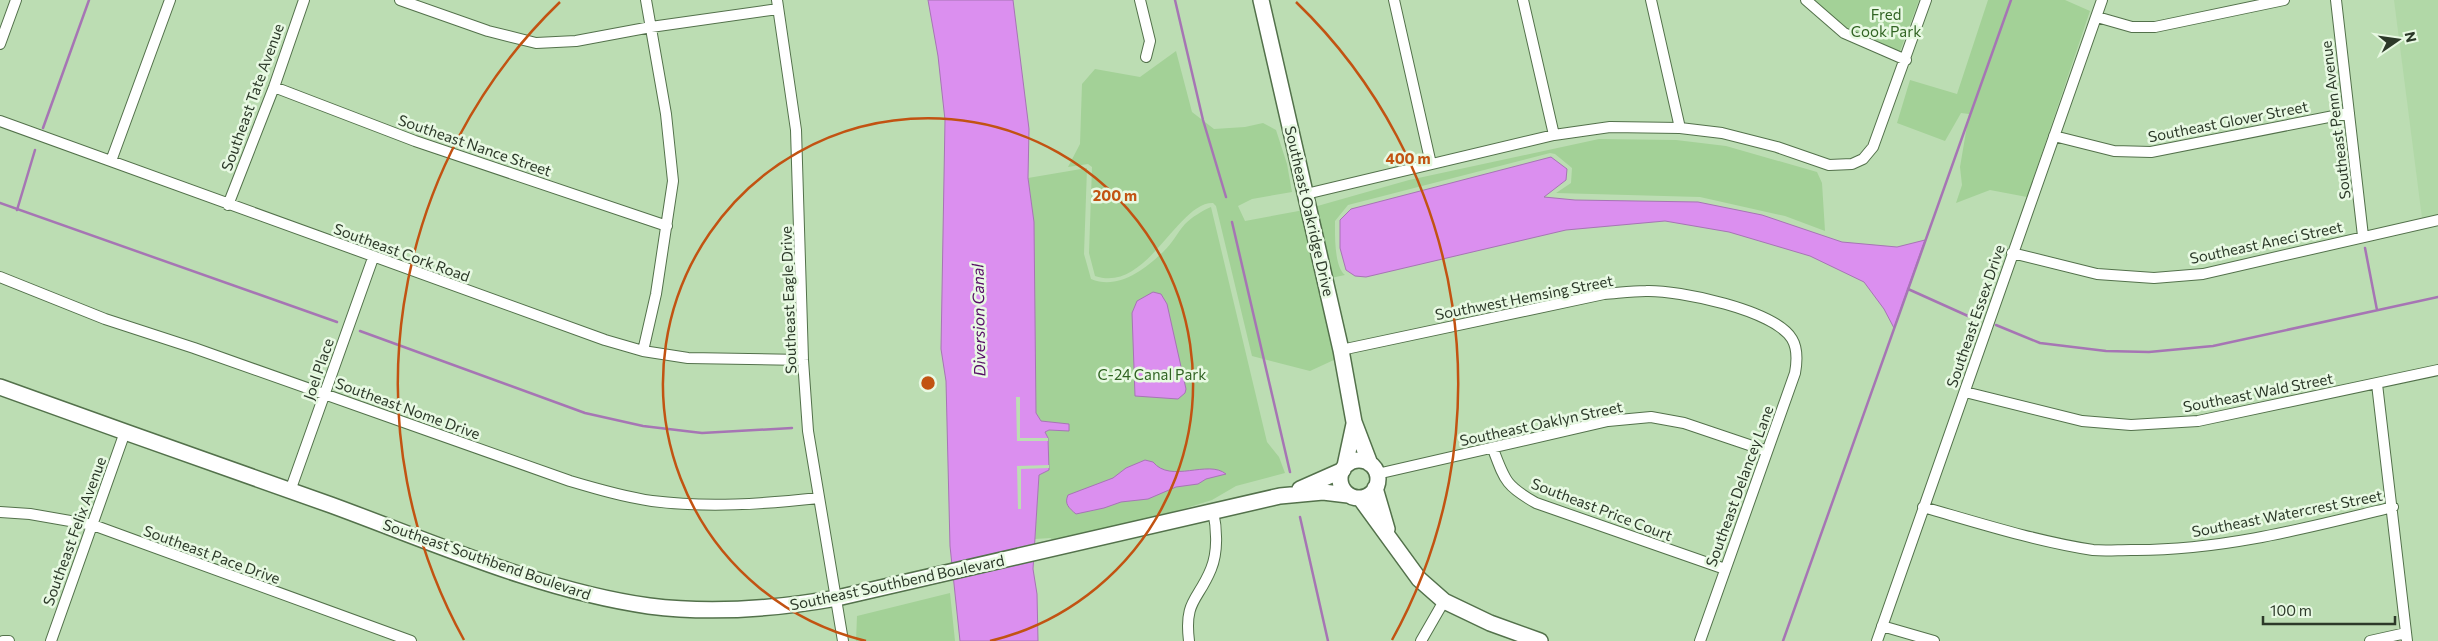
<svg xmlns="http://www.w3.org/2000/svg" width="2438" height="641" font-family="Commissioner,sans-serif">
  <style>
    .built { fill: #b1d8a7 }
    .green { fill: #a3d197 }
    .water { fill: #db8fef; stroke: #a675b4 }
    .pier { fill: #bcddb3 }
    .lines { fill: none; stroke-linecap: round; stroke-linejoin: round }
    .stream { stroke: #a675b4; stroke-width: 2.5 }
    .street-casing { stroke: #53714b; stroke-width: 12 }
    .secondary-casing { stroke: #53714b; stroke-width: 18 }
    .street { stroke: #fff; stroke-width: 10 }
    .secondary { stroke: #fff; stroke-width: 15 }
    .ring { fill: none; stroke: #c25312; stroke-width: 2.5 }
    .labels { text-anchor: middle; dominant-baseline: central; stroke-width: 5; stroke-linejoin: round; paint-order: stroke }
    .park-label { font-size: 15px; fill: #316423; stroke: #e8f9e3 }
    .street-label { font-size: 15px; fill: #2c3929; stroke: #e8f9e3 }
    .water-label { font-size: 16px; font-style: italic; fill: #560e66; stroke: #e8f9e3 }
    .centre { fill: #c25312; stroke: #e8f9e3; stroke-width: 2.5 }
    .ring-label { font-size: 15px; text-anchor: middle; font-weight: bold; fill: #c25312; stroke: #e8f9e3; stroke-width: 5; stroke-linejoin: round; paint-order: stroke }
  </style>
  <rect width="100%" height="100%" fill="#bcddb3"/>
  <path class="built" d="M2394 0H2438V215L2422 218Z"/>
  <path class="green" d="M1810 0H1919L1899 54 1844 28Z
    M1988 0H2065L2090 11 2027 197 1990 190 1956 203 1962 185 1960 167 1969 114 1961 113 1945 141 1897 123 1910 80 1957 94Z
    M1176 51 1192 112 1214 129 1245 127 1263 123 1276 130 1287 164 1292 192 1252 199 1238 206 1245 221 1304 210 1336 359 1310 371 1252 356 1216 206 1213 203C1177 202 1147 294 1095 276L1089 253 1092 167 1088 164 1068 167 1080 144 1082 84 1095 69 1140 77Z
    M1599 139 1676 140 1726 146 1817 172 1822 183 1825 231 1785 216 1700 197 1556 193 1571 183 1572 168 1555 154 1550 153 1348 205 1335 221C1335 234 1334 267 1345 275L1331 278 1314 207 1409 180Z
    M1087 168 1084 254 1091 279C1118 290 1144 270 1163 252 1172 244 1177 233 1185 224 1192 217 1202 211 1211 207L1267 442 1279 457 1285 473 1236 486 1212 500 1180 510 1052 541 1051 538 1035 539 1039 475 1049 470 1048 438 1045 432 1049 430 1069 431V424L1041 421 1036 413 1034 222 1028 178Z
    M950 593 955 641H856L857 616Z"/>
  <path class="water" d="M928 0H1013L1029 129 1028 178 1034 222 1036 413 1041 421 1069 424V431L1049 430 1045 432 1048 438 1049 470 1039 475 1033 569 1037 594 1038 641H960L950 546 946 381 941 349 945 120 938 56Z
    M1551 157 1567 169 1566 180 1544 197 1575 200 1698 202 1762 215 1842 242 1897 247 1925 240 1894 328 1884 309 1864 282 1810 256 1729 232 1665 221 1566 230 1366 277 1355 276 1346 270 1340 248V220L1351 209Z
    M1153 292 1161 294 1167 304 1186 389 1185 393 1178 399 1135 396 1132 313 1137 301Z
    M1145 460 1153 462C1171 484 1208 459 1226 474L1206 479 1198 484 1176 487 1148 499 1121 502 1104 508 1076 514C1069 508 1064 504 1068 495L1113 478 1126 468Z"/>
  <path class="pier" d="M1016 397H1020V438H1048V441H1017Z
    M1049 465V468L1021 469V509H1018L1017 466Z"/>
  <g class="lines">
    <path class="stream" d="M1175 0 1203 120 1226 197
      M43 128 89 0
      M0 203 337 322
      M17 210 35 150
      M1232 222 1290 472
      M2365 248 2377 310
      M1908 289 1968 316
      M1996 325 2040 343 2106 351 2149 352 2213 346 2438 297
      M360 331 585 413 643 426 702 433 792 428
      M1300 517 1328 641
      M1783 641 2011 0"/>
    <defs>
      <path id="street" d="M400 0 488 31 536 43 576 41 651 27 778 9
        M777 0 796 130 803 360 808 431 843 641
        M1140 0 1150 41 1146 57
        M1394 0 1431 164
        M1523 0 1554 135
        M1651 0 1680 128
        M1806 0 1844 33 1906 60
        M2336 0 2363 236
        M2097 17 2132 27H2155L2284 0
        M0 44 16 0
        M274 87 415 141 667 226
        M0 121 605 340 643 351 688 358 803 360
        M2054 136 2114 151 2151 152 2349 113
        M111 161 170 0
        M1306 194 1554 135 1610 127 1680 128 1722 133 1777 147 1829 165 1852 164 1863 159 1873 147 1926 0
        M228 205 274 87 304 0
        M2012 253 2097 274 2154 278 2203 274 2438 220
        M0 277 105 319 194 348 570 481C597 489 624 497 652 501 708 508 763 504 819 498
        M1341 350 1604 294C1618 293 1632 291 1646 291 1679 290 1775 310 1792 339 1798 349 1797 362 1795 373L1700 641
        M643 351 656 294 673 181 666 114 646 0
        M2377 384 2407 641
        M1965 392 2082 421 2131 425 2198 421 2438 370
        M1493 449C1505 481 1506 486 1536 503L1725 569
        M1377 474 1608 421 1651 417 1684 423 1767 451
        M290 491 373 258
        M1923 507C1979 523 2035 541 2093 550 2105 551 2118 550 2131 550 2220 551 2307 528 2393 507
        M0 512 30 514 93 525 411 641
        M1882 626 1934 641
        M3 641H9
        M51 641 125 432
        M1189 641C1184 600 1198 601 1211 569 1218 552 1217 529 1213 511
        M1421 641 1444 601
        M1877 641 2102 0
        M2370 641 2406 633"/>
      <path id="secondary" d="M1261 0 1341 350 1354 422 1370 464
        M0 387C110 427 221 466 331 505 432 542 542 591 649 606 712 614 775 609 837 598L1280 496 1323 492 1348 495
        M1340 479a19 19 0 1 1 38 0a19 19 0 1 1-38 0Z
        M1345 466 1354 424
        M1375 488 1387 529
        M1300 489 1343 470
        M1360 498 1419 579 1444 601 1490 623 1540 641"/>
    </defs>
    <use href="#street" class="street-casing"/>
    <use href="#secondary" class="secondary-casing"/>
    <use href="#street" class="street"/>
    <use href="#secondary" class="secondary"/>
  </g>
  <g class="ring">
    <path d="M866 641A265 265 0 1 1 990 641"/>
    <path d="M464 640A530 530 0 0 1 560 2M1296 2A530 530 0 0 1 1392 640"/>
  </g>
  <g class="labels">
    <g class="park-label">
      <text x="1886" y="14">Fred<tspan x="1886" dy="17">Cook Park</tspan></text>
      <text x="1152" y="374">C-24 Canal Park</text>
    </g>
    <g class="street-label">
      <text transform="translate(252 97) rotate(-70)">Southeast Tate Avenue</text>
      <text transform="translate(2335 120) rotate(-97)">Southeast Penn Avenue</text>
      <text transform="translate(2228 121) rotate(-11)">Southeast Glover Street</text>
      <text transform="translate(475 145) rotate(19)">Southeast Nance Street</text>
      <text transform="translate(1310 211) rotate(77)">Southeast Oakridge Drive</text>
      <text transform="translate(2266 242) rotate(-12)">Southeast Aneci Street</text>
      <text transform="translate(402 252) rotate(20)">Southeast Cork Road</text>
      <text transform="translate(1524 297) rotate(-11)">Southwest Hemsing Street</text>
      <text transform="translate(788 300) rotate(-92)">Southeast Eagle Drive</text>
      <text transform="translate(1975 316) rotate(-71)">Southeast Essex Drive</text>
      <text transform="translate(318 369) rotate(-71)">Joel Place</text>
      <text transform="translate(2258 392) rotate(-11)">Southeast Wald Street</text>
      <text transform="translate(408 408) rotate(20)">Southeast Nome Drive</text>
      <text transform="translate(1541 423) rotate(-12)">Southeast Oaklyn Street</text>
      <text transform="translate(1739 486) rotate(-70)">Southeast Delancey Lane</text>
      <text transform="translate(1602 509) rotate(21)">Southeast Price Court</text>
      <text transform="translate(2287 513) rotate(-11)">Southeast Watercrest Street</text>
      <text transform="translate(74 531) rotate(-70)">Southeast Felix Avenue</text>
      <text transform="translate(212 554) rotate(20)">Southeast Pace Drive</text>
      <text transform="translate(487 559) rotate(19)">Southeast Southbend Boulevard</text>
      <text transform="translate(897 582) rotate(-12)">Southeast Southbend Boulevard</text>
    </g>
    <g class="water-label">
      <text transform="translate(978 320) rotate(-91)">Diversion Canal</text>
    </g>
  </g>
  <circle cx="928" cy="383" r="8" class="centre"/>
  <g class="ring-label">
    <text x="1408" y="164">400 m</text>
    <text x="1115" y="201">200 m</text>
  </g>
  <g transform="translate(2398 40) rotate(77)" stroke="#e8f9e3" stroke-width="4" paint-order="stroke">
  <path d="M0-4L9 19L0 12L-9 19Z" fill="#2c3929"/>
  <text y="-8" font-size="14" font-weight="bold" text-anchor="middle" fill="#2c3929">N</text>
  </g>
  <path d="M2263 616v8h132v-8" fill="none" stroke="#2c3929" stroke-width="2.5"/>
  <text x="2270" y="616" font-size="15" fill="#2c3929" stroke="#e8f9e3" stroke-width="4" paint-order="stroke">100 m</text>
</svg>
